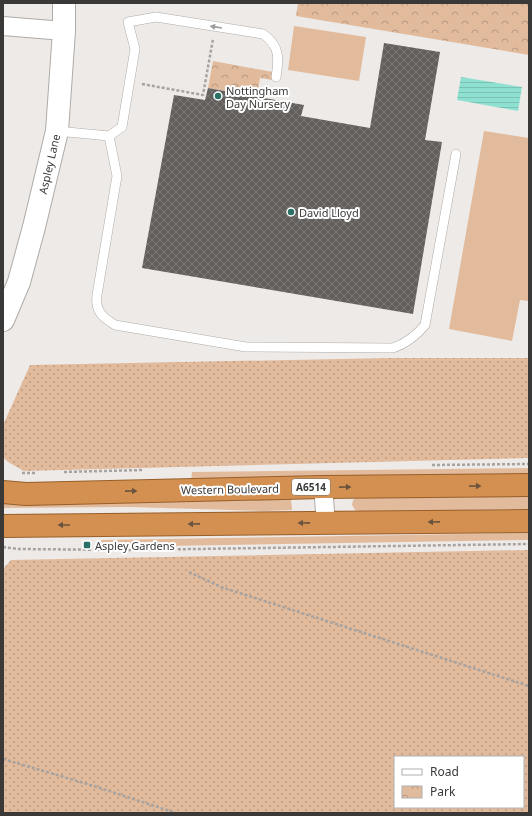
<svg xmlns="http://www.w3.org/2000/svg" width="532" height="816" font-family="'Noto Sans',sans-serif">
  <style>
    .grass { fill: #e2bb9d }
    .park { fill: url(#park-crowns) }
    .garden { fill: url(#garden-dots); fill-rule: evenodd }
    .water { fill: url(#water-rules) }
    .building { fill: url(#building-cross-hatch) }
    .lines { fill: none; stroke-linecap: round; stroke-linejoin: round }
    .service-casing { stroke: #aeaba8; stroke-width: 10 }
    .minor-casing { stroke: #aeaba8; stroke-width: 20 }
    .secondary-casing { stroke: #aeaba8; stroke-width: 24 }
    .trunk-casing { stroke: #975f2b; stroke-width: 24 }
    .path { stroke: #a7a3a1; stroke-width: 2.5; stroke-dasharray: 3 2; stroke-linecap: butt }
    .service { stroke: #fff; stroke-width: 9 }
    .minor { stroke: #fff; stroke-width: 18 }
    .secondary { stroke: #fff; stroke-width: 22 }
    .trunk { stroke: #d49050; stroke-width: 22 }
    .oneway { fill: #9d9c9c }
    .oneway2 { fill: #69533f }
    .poi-dot { fill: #2a7064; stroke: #fff; stroke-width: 1.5 }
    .labels { text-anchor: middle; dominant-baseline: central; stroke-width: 4; stroke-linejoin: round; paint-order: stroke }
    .shield { fill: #fff; stroke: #767474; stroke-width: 1 }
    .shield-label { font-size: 10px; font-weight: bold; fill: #3b3938 }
    .poi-label { font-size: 11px; fill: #3b3938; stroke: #fff; text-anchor: start }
    .street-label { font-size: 11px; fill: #3b3938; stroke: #fff }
  </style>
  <defs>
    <pattern id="park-crowns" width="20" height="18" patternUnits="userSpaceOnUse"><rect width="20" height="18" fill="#e2bb9d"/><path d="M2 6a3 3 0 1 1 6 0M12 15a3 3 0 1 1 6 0" fill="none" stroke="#b89981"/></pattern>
    <pattern id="garden-dots" width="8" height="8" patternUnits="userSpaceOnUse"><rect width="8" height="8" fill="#e2bb9d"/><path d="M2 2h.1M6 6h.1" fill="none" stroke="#b89981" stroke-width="1.8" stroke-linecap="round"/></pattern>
    <pattern id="water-rules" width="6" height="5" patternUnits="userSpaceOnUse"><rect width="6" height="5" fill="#8ee1d1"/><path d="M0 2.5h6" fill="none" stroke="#7bc2b4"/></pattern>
    <pattern id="building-cross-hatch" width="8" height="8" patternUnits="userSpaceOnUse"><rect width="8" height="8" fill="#635f5d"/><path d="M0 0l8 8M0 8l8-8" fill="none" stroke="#7b7876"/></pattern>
  </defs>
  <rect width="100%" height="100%" fill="#eeeae7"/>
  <path class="grass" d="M294 26 366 37 359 81 288 70Z
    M484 131 529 138V301L520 300 512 341 449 329Z
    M529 468V476L191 481 192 472Z
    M529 494V509L361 512 355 510 352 505 353 500 359 497Z
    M291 498 292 510 265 511 130 507 3 508V502Z
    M529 533V540L103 547 101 540Z"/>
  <path class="park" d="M298 3H529V55L296 16Z
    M213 61 273 72 272 80 260 78 257 96 208 88Z"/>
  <path class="garden" d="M391 358H529V458L24 471 8 462 3 457V425L30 365Z
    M529 550V813H3V569L11 560ZM395 757H523V807H395Z"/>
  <path class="water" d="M461 77 522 87 518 111 457 100Z"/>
  <path class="building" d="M384 43 440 52 425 140 442 142 413 314 142 268 174 95 205 100 208 88 304 105 301 116 370 128Z"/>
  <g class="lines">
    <defs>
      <path id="service" d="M57 131 109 136 122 127 135 49 128 22 156 17 263 34C280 46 279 58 276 77
        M109 136 117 176 97 295C95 311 102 317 115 325L246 347 393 348C407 343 416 336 425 325L456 154"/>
      <path id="minor" d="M3 26 64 31
        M323 487 326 523"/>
      <path id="secondary" d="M3 320 19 282 34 227 57 131 64 31V3"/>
      <path id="trunk" d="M3 492 26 494 323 487 529 485
        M3 526 529 521"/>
    </defs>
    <use href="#service" class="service-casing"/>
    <use href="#minor" class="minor-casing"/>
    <use href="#secondary" class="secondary-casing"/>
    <use href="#trunk" class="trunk-casing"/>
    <path class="path" d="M142 84 203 95 213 39
      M432 465 529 464
      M64 472 143 470
      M22 473H35
      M3 547 18 549 129 550 529 544
      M189 572 221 587 529 686
      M3 759 94 786 176 813"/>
    <use href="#service" class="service"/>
    <use href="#minor" class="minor"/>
    <use href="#secondary" class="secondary"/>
    <use href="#trunk" class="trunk"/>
  </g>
  <defs><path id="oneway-solid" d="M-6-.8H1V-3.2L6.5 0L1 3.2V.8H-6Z"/></defs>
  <use class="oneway" href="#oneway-solid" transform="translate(216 27) rotate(-171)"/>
  <g class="oneway2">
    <use href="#oneway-solid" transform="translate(475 486) rotate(-1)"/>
    <use href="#oneway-solid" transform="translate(345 487) rotate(-1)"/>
    <use href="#oneway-solid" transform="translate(131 491) rotate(-1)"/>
    <use href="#oneway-solid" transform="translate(434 522) rotate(179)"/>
    <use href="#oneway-solid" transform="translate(304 523) rotate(179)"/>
    <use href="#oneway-solid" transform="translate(194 524) rotate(179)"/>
    <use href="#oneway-solid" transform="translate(64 525) rotate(180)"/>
  </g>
  <g class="poi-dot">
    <circle cx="218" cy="96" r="4"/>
    <circle cx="291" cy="212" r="4"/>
    <rect x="83" y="541" width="8" height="8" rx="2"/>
  </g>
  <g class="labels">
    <rect class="shield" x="292" y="479" width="38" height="16" rx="3"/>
    <g class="shield-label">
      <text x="311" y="487">A6514</text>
    </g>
    <g class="poi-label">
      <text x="226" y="90">Nottingham<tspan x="226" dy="13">Day Nursery</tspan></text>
      <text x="299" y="212">David Lloyd</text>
      <text x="95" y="545">Aspley Gardens</text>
    </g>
    <g class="street-label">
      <text transform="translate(49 164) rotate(-77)">Aspley Lane</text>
      <text transform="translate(230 489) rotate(-1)">Western Boulevard</text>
    </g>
  </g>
  <rect width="532" height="816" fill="none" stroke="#3b3938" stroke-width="8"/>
  <rect x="394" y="756" width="130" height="52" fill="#ffffff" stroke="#b1b0af"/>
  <rect x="402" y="769" width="20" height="6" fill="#ffffff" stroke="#b1b0af"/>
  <text x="430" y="776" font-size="12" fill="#3b3938">Road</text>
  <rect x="402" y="786" width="20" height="12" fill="url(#park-crowns)" stroke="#b1b0af"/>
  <text x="430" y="796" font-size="12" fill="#3b3938">Park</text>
</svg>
